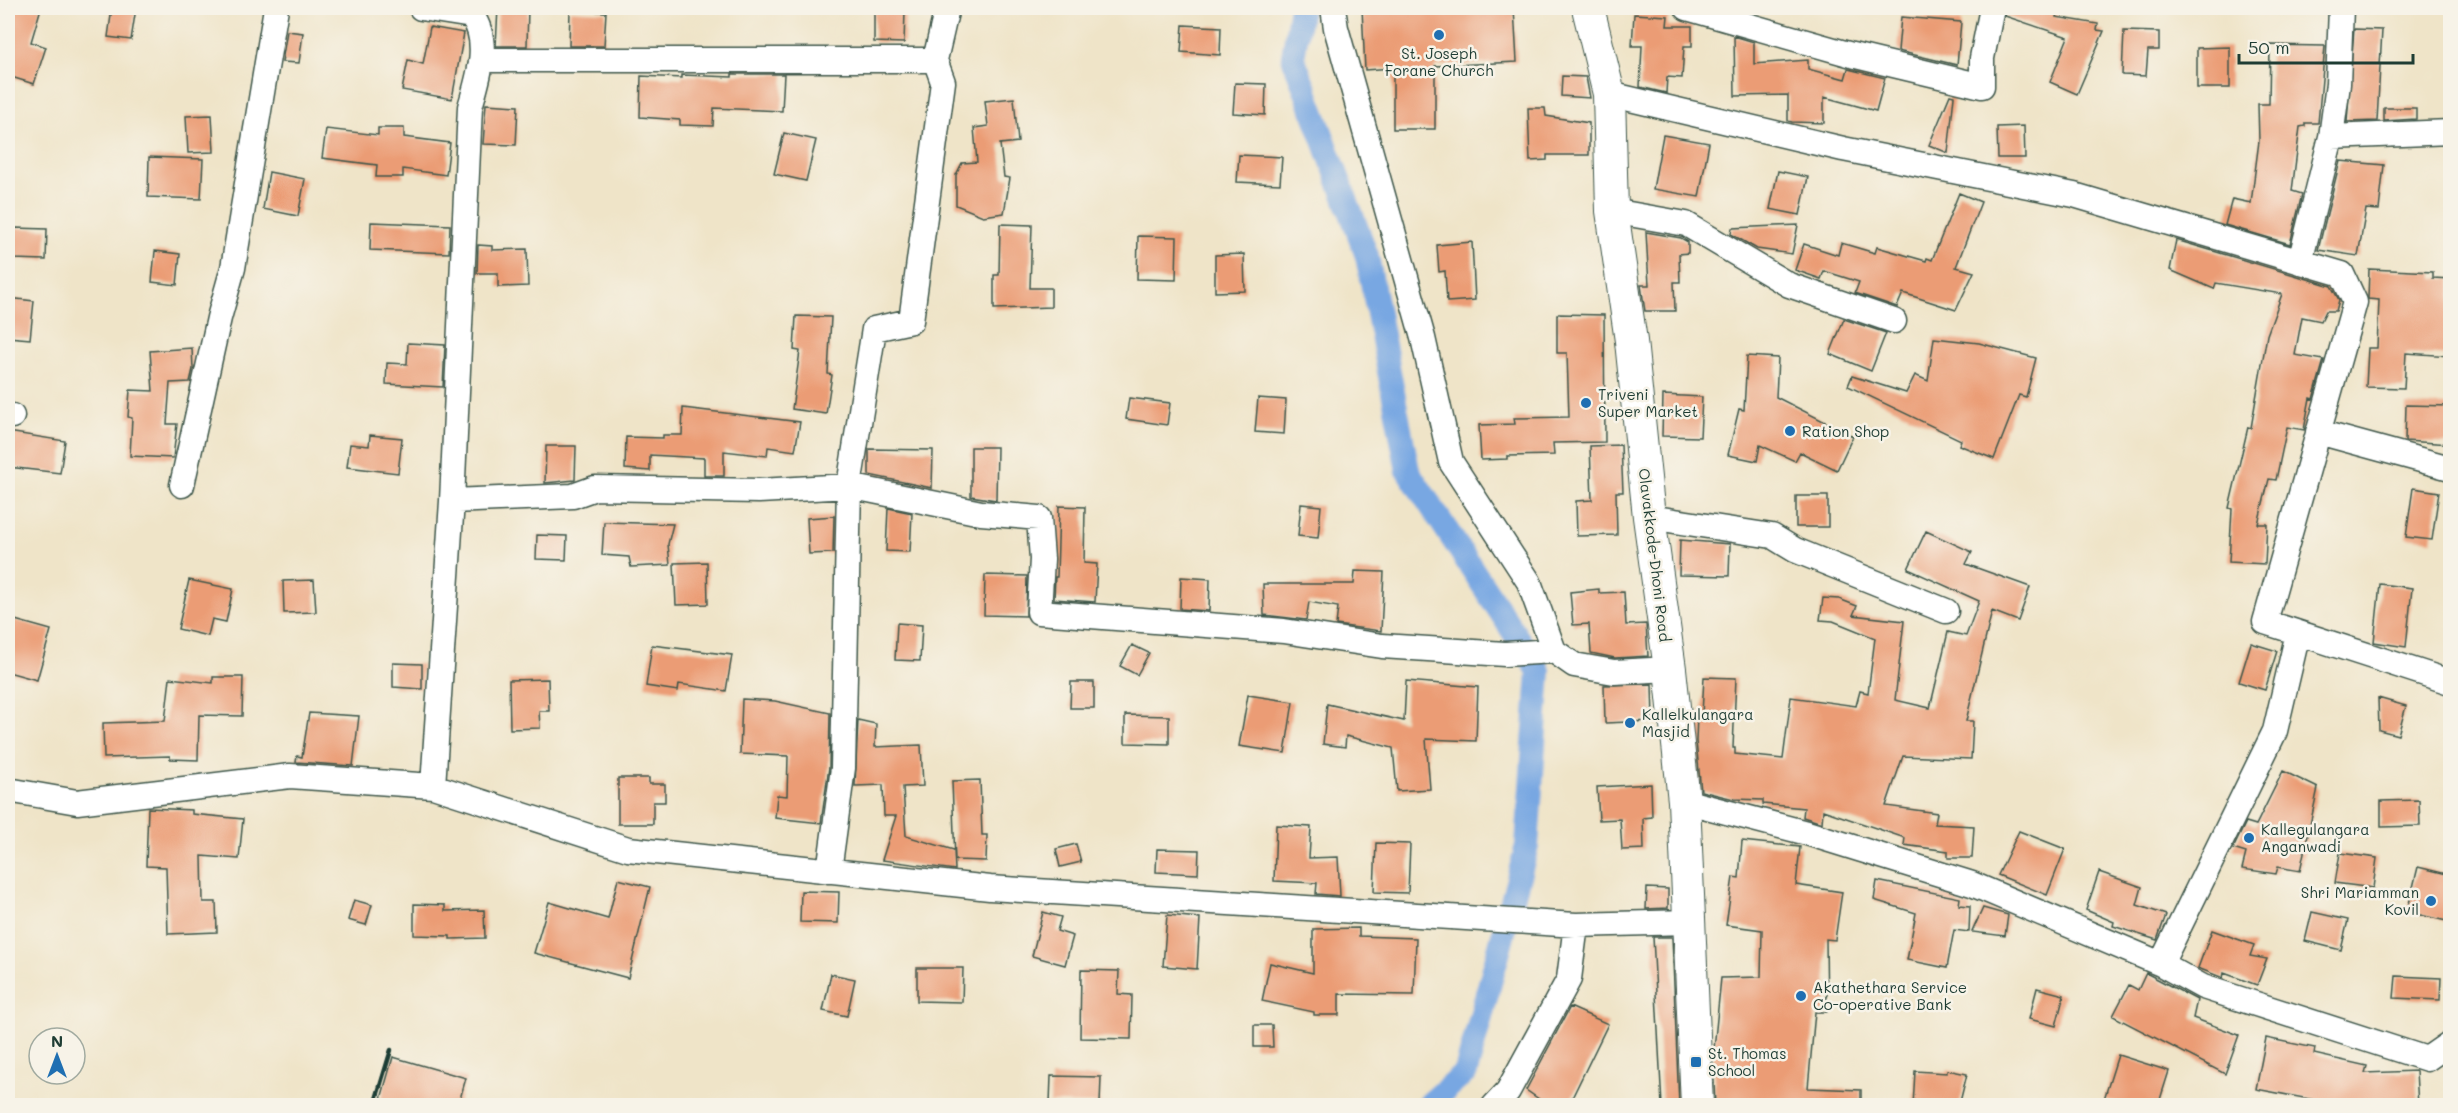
<svg xmlns="http://www.w3.org/2000/svg" width="2458" height="1113" font-family="Mali,sans-serif">
  <style>
    .lines { fill: none; stroke-linecap: round; stroke-linejoin: round }
    .canal { stroke: #78a7e2; stroke-width: 24 }
    .building { fill: #eb9c74 }
    .minor-casing { stroke: #3e564a; stroke-width: 27 }
    .major-casing { stroke: #3e564a; stroke-width: 34 }
    .minor { stroke: #fff; stroke-width: 24 }
    .major { stroke: #fff; stroke-width: 32 }
    .rail { stroke: #1f3d34; stroke-width: 4.5 }
    .poi-dot { fill: #1f6fb2; stroke: #f7f3e8; stroke-width: 2 }
    .labels { text-anchor: middle; dominant-baseline: central; stroke-width: 5; stroke-linejoin: round; paint-order: stroke }
    .poi-label { font-size: 15px; fill: #1f3d34; stroke: #f7f3e8; text-anchor: start }
    .street-label { font-size: 15px; fill: #1f3d34; stroke: #f7f3e8 }
  </style>
  <rect width="100%" height="100%" fill="#f7f3e8"/>
  <filter id="ink" filterUnits="userSpaceOnUse"><feTurbulence type="fractalNoise" baseFrequency=".0167" numOctaves="2"/><feDisplacementMap in="SourceGraphic" scale="12" xChannelSelector="R" yChannelSelector="G"/><feConvolveMatrix kernelMatrix="1 2 1 2 8 2 1 2 1" color-interpolation-filters="sRGB"/></filter>
  <filter id="wash" filterUnits="userSpaceOnUse"><feTurbulence type="fractalNoise" baseFrequency=".008" numOctaves="4" result="noise"/><feDisplacementMap in="SourceGraphic" scale="24" xChannelSelector="R" yChannelSelector="G"/><feGaussianBlur stdDeviation="1.35" result="paint"/><feColorMatrix in="noise" values="0 0 0 0 0 0 0 0 0 0 0 0 0 0 0 0 0 1.4 0 .05"/><feComposite in="paint" operator="in"/></filter>
  <g filter="url(#wash)">
    <rect width="100%" height="100%" fill="#efe4c8"/>
    <g class="lines">
      <path class="canal" d="M1301 8 1293 57 1367 256 1408 471 1539 671 1527 846 1466 1072 1427 1106"/>
    </g>
    <g id="blocks">
      <path class="building" d="M8 8H41L31 42 46 47 34 84 8 76Z
        M112 8H136L131 40 108 37Z
        M498 8H528L527 46H496Z
        M1362 8H1514L1517 62 1435 66V129H1393V68L1365 70Z
        M2006 8H2060L2056 17 2098 24 2097 30 2104 31 2077 94 2050 82 2068 37 2005 16Z
        M570 10 606 12 604 46H569Z
        M874 10 905 11 904 43 874 42Z
        M1634 14 1668 16 1667 26H1692V46H1684L1682 78 1667 77 1666 93 1640 87 1642 46H1632Z
        M1901 17 1961 22 1957 65 1898 51Z
        M1183 25 1221 27 1220 55 1181 52Z
        M430 27 464 33 452 99 402 90 408 60 423 64Z
        M2354 29 2382 30 2377 121 2347 122Z
        M287 31 303 33 299 63 282 62Z
        M2124 31 2159 32V50H2148L2146 76 2122 75Z
        M1734 36 1754 42V64L1808 60V69L1845 79 1848 69 1885 78 1876 111 1824 97V123L1792 122 1788 121V95L1735 96Z
        M2270 45 2325 46 2318 123H2305V126L2300 127 2292 191 2302 194 2290 244 2225 225 2232 199 2251 203 2259 141 2258 104H2269Z
        M2230 47V88H2197V48Z
        M732 74H784L782 111 714 108 713 126 680 125V120L640 117 641 76 682 78V75L732 77Z
        M1562 76 1586 77 1590 98 1561 96Z
        M1235 83 1266 84 1265 115 1233 113Z
        M1950 95 1954 96 1948 153 1929 145Z
        M1014 98 1018 142 1000 144 1004 177 1010 178 1004 213 983 216 956 205V175L962 163 977 162 974 128 988 126 985 101Z
        M486 104 518 106 516 145 483 144Z
        M1528 108H1545L1546 116 1589 123V155H1547V160L1530 161Z
        M2384 108H2416V119L2384 121Z
        M212 115 214 152 188 153 186 116Z
        M2024 126 2025 158H1998L1997 127Z
        M378 128H404V137L450 143 446 175 403 169V177H376L377 165 322 158 326 129 378 135Z
        M784 133 816 140 806 181 774 174Z
        M1663 135 1709 143 1699 197 1653 189Z
        M1239 155 1282 157 1280 184 1237 182Z
        M149 157 203 159 201 199 148 197Z
        M2340 161 2384 165 2379 210 2366 209 2358 256 2318 250Z
        M1778 171 1808 177 1800 215 1770 209Z
        M269 172 305 179 298 216 263 209Z
        M1959 193 1981 202 1956 267 1974 272 1956 310 1903 293 1897 307 1855 293 1859 282 1824 271 1821 279 1795 270 1804 244 1838 255 1841 243 1875 253 1877 247 1926 261 1927 258 1932 260Z
        M371 222 450 225 449 253 370 250Z
        M1000 224 1032 225 1030 288H1051V307L994 309V275H999Z
        M1798 225 1792 254 1757 249 1731 234 1732 228Z
        M15 228 47 229 46 260 13 259Z
        M1646 232 1681 238 1688 242V253L1679 254 1680 282H1674L1675 311H1645L1641 285H1649Z
        M1138 236 1177 237 1176 280 1137 279Z
        M2176 240 2331 286 2339 300 2336 311H2326L2321 321 2302 317 2295 355 2324 360 2313 399 2310 398 2304 430 2287 427 2276 480 2269 479 2258 524H2267L2265 564 2229 562 2232 509 2229 508 2248 427 2251 428 2267 335 2282 294 2216 283 2214 289 2170 270Z
        M1472 242 1475 300 1447 302 1445 271 1439 272 1437 245Z
        M478 245 492 246V250L527 249 528 286 498 287V273H477Z
        M155 251 180 254 177 285 152 282Z
        M1244 254 1245 291 1215 292V255Z
        M2369 269 2433 272V278L2451 279V356L2406 353 2404 388 2366 387 2368 348H2377L2379 300 2368 299Z
        M8 298 34 301 30 339 8 337Z
        M1557 314 1604 315 1605 442 1553 443 1554 455 1507 456V459L1481 460 1479 425 1515 424 1514 418 1569 417 1567 353H1557Z
        M796 316 831 317 828 374 832 375 826 414 792 409 800 351 794 350Z
        M1844 319 1886 333 1871 371 1830 354Z
        M1934 338 1979 343 2036 358 2026 397 2019 395 1994 459 1959 445 1961 440 1848 386 1852 376 1906 393 1915 375 1928 381Z
        M408 343 445 345 443 387 386 384 387 363 407 364Z
        M192 348 193 369 190 382 170 383 167 424H177L173 458 130 456 132 418 128 417 130 390 153 391 150 351Z
        M1747 356 1778 358 1776 397 1853 436 1837 470 1800 452 1795 461 1760 445 1757 461 1728 455 1739 409 1744 410Z
        M1663 395 1702 397 1700 437 1662 436Z
        M1129 398 1170 403 1167 425 1126 419Z
        M1258 398 1286 400 1284 434 1255 432Z
        M2406 405 2451 406V444L2405 441Z
        M683 408 800 422 795 451 768 447 767 456 724 451V476H704V458L650 455V471L625 469 626 437 663 438V435H682Z
        M8 432 65 441 60 473 8 467Z
        M370 435 402 438 398 473 347 467 350 444 369 446Z
        M1621 445 1623 492H1616L1617 535 1577 536 1576 501 1592 500 1590 446Z
        M546 446H576L575 480 545 483Z
        M971 447H997L996 500 971 496Z
        M869 449 933 450 932 488 869 475Z
        M2413 488 2439 492 2432 540 2406 537Z
        M1796 496H1828V527H1796Z
        M1301 504 1321 506 1318 538 1298 536Z
        M1059 506 1085 507 1084 563 1097 564 1095 602 1054 599 1055 577H1057Z
        M888 508 912 513 910 552 886 551Z
        M834 516 833 553 809 554 807 518Z
        M604 522 673 524 668 544 670 565 631 567 629 557 602 555Z
        M1926 531 1972 552 1966 564 2030 587 2018 621 1992 611 1966 721H1973L1971 759 1903 756 1886 806 1937 813 1935 824 1974 826 1972 858H1948V851L1904 845 1905 838 1823 810 1822 823 1803 817 1804 808 1763 804V800L1734 799 1701 791 1696 741 1697 715H1702L1704 677 1736 678 1733 748H1735V754L1783 759 1791 697 1856 706 1860 691 1868 693 1875 638 1833 621 1820 620 1823 598 1839 599 1857 606 1853 615 1904 621 1895 700 1930 708 1948 632 1966 636 1979 601 1908 569Z
        M537 535 567 536 566 560 536 559Z
        M1680 540 1730 544 1729 576 1679 575Z
        M707 562 708 604 676 605 674 563Z
        M1355 571 1384 572 1381 631 1336 625 1338 607 1309 602 1306 620 1264 615 1263 584H1354Z
        M985 575 1027 576 1026 616 984 615Z
        M1181 577 1210 579 1209 611 1180 609Z
        M189 580 233 589 226 622 212 619 208 636 178 629Z
        M314 580 316 612 284 613 283 581Z
        M2380 584 2412 588 2406 647 2374 642Z
        M1599 589V593L1624 592 1626 625 1646 624 1648 656 1615 658 1591 653 1589 624 1573 625 1570 592Z
        M8 618 51 630 37 680 8 672Z
        M897 623 922 625 920 661 895 660Z
        M2251 643 2277 651 2265 690 2239 682Z
        M652 645 732 655 726 691 679 684 678 691 646 686Z
        M1132 645 1149 653 1137 675 1120 666Z
        M393 663 422 664V689L393 687Z
        M213 677H243L242 716 199 715 198 760 170 759V756L104 758 103 723 165 721 170 678 213 683Z
        M548 679 549 711H539L540 728 510 729 509 680Z
        M1406 681 1478 687 1476 741 1426 739 1430 789 1397 791 1393 748 1346 736 1345 747 1323 744 1327 704 1404 721Z
        M1071 682H1094V708H1070Z
        M1652 684 1653 721 1605 723 1604 685Z
        M1248 695 1293 702 1285 753 1239 746Z
        M2378 698 2406 706 2398 735 2379 730Z
        M742 699 775 701 830 713 829 767 821 823 775 818 777 795 787 796 788 756 740 754Z
        M309 713 359 716 353 766 296 762 297 756 302 757Z
        M1125 715 1169 716V744L1125 743Z
        M858 720 876 724 875 747 921 745 923 786 903 787 906 836 954 850 955 870 882 860 896 816H884L883 785 855 786Z
        M2283 771 2318 788 2300 871 2278 867 2276 874 2242 869 2246 853 2233 849 2246 822 2256 825Z
        M618 778H649V784H665V802H653V824H618Z
        M980 780 982 835H987L986 861 955 860 952 781Z
        M1651 784 1652 817 1643 818 1644 849 1622 850 1620 819 1599 820 1597 787Z
        M2419 800 2420 826 2381 827V801Z
        M148 808 192 810V814L243 819 239 859 202 856 203 902H216L217 932 168 934 166 867 146 866Z
        M1276 825 1311 827 1309 858 1338 857 1340 896 1316 894 1317 883 1274 881Z
        M2019 831 2065 849 2047 895 1998 875Z
        M1742 841 1800 847 1796 885 1842 892 1835 940 1826 939 1827 1012H1815L1808 1088 1861 1090V1106H1715L1713 1059 1721 978 1761 977 1762 930 1726 925 1733 877 1739 878Z
        M1376 843 1410 844 1408 893 1374 892Z
        M1076 844 1081 862 1060 867 1056 849Z
        M1157 849 1199 850 1198 874 1156 872Z
        M2340 853 2377 858 2373 888 2335 883Z
        M2418 867 2451 875V922L2407 912Z
        M2099 872 2142 887 2137 905 2166 915 2157 940 2113 926 2114 922 2086 910Z
        M618 879 650 887 628 978 534 953 549 902 608 919Z
        M1877 881 1960 898 1959 905 1970 906 1969 932 1954 930 1947 968 1907 960 1916 913 1874 900Z
        M1647 888 1668 889V908L1646 909Z
        M801 891 839 892 838 923 800 922Z
        M354 900 372 905 366 925 348 920Z
        M414 904 445 905V911L484 910 485 938 450 939V936L414 935Z
        M1983 908 2008 915 2005 936 1972 932Z
        M1043 912 1061 917 1057 931 1073 936 1065 965 1032 956Z
        M2312 912 2348 920 2341 950 2305 941Z
        M1167 915 1200 918 1197 969 1163 966Z
        M1359 928V936L1416 938 1414 995 1339 994V1015H1314V1012L1262 1001 1270 963 1313 973V929Z
        M2212 930 2254 945 2250 956 2267 959 2257 985 2224 973 2223 978 2198 968Z
        M1653 937H1672L1679 1106H1662Z
        M917 968H963L962 1002 917 1001Z
        M1081 970 1119 971 1118 994 1132 995 1131 1039 1080 1038Z
        M2146 973 2197 1000 2193 1018 2239 1035 2225 1074 2113 1016 2129 985 2138 990Z
        M831 974 855 979 847 1016 823 1011Z
        M2396 976 2441 978 2440 1000 2394 998Z
        M2037 988 2064 995 2056 1026 2029 1019Z
        M1570 1007 1608 1024 1568 1106H1549L1526 1090Z
        M1254 1025H1272L1273 1047H1254Z
        M2266 1038 2315 1048 2314 1054 2367 1066 2365 1073 2416 1071 2418 1106H2346L2256 1089Z
        M2118 1055 2169 1071 2158 1106H2124L2104 1099Z
        M393 1057 466 1078 458 1106H379Z
        M1947 1070 1967 1074 1959 1106H1913L1915 1071 1947 1073Z
        M1051 1076 1101 1077 1100 1104 1050 1103Z"/>
    </g>
  </g>
  <g filter="url(#ink)">
    <use href="#blocks" fill-opacity="0" stroke="#3e564a" stroke-width="1.5"/>
    <g class="lines">
      <defs>
        <path id="minor" d="M421 8 472 16C491 42 478 79 470 107L452 501 433 786
          M1333 8 1336 28 1423 338 1451 462 1529 582 1554 651 1574 665 1614 672 1670 669
          M1687 8 1852 55 1982 86V58L1992 8
          M483 60H935
          M1609 94 1843 149 2074 195 2342 274 2355 302 2265 622 2450 682
          M2331 137 2450 132
          M1612 211 1686 224 1789 285 1894 321
          M2300 262 2331 137 2338 84 2341 8
          M8 415 12 416
          M2318 432 2450 468
          M182 485 219 318 233 268 276 8
          M452 501 573 496 595 488 759 491 849 486 981 513 1039 518 1042 559 1039 612 1284 631 1382 646 1505 654 1554 651
          M1649 517 1772 536 1795 550 1946 611
          M8 790 77 802 290 776 433 786 628 849 990 888 1576 925 1689 922
          M1684 801 1807 833 1972 884 2161 964 2203 987 2427 1059 2450 1043
          M829 871 843 768 849 486 874 329 911 321 943 82 935 60 947 8
          M2161 964 2275 731 2298 633
          M1494 1106 1508 1091 1569 979 1576 925"/>
        <path id="major" d="M1588 8 1609 94 1612 211 1631 341 1649 517 1670 669 1684 801 1697 1106"/>
      </defs>
      <use href="#minor" class="minor-casing"/>
      <use href="#major" class="major-casing"/>
      <use href="#minor" class="minor"/>
      <use href="#major" class="major"/>
      <path class="rail" d="M374 1106 391 1050"/>
    </g>
  </g>
  <g class="poi-dot">
    <circle cx="1439" cy="35" r="6"/>
    <circle cx="1586" cy="403" r="6"/>
    <circle cx="1790" cy="431" r="6"/>
    <circle cx="1630" cy="723" r="6"/>
    <circle cx="2249" cy="838" r="6"/>
    <circle cx="2431" cy="901" r="6"/>
    <circle cx="1801" cy="996" r="6"/>
    <rect x="1690" y="1056" width="12" height="12" rx="3"/>
  </g>
  <g class="labels">
    <g class="poi-label">
      <text x="1439" y="53" text-anchor="middle">St. Joseph<tspan x="1439" dy="17">Forane Church</tspan></text>
      <text x="1598" y="394">Triveni<tspan x="1598" dy="17">Super Market</tspan></text>
      <text x="1802" y="431">Ration Shop</text>
      <text x="1642" y="714">Kallelkulangara<tspan x="1642" dy="17">Masjid</tspan></text>
      <text x="2261" y="829">Kallegulangara<tspan x="2261" dy="17">Anganwadi</tspan></text>
      <text x="2419" y="892" text-anchor="end">Shri Mariamman<tspan x="2419" dy="17">Kovil</tspan></text>
      <text x="1813" y="987">Akathethara Service<tspan x="1813" dy="17">Co-operative Bank</tspan></text>
      <text x="1708" y="1053">St. Thomas<tspan x="1708" dy="17">School</tspan></text>
    </g>
    <g class="street-label">
      <text transform="translate(1655 555) rotate(83)">Olavakkode-Dhoni Road</text>
    </g>
  </g>
  <rect width="2458" height="1113" fill="none" stroke="#f7f3e8" stroke-width="30"/>
  <g transform="translate(57 1056)"><circle r="28" fill="#f7f3e8" stroke="#a1aaa0" stroke-width="1.5"/>
  <path d="M0-4.5L10 22L0 15L-10 22Z" fill="#1f6fb2"/>
  <text y="-9" font-size="16" font-weight="bold" text-anchor="middle" fill="#1f3d34">N</text>
  </g>
  <path d="M2239 54v9h174v-9" fill="none" stroke="#1f3d34" stroke-width="3"/>
  <text x="2248" y="54" font-size="18" fill="#1f3d34" stroke="#f7f3e8" stroke-width="4.5" paint-order="stroke">50 m</text>
</svg>
